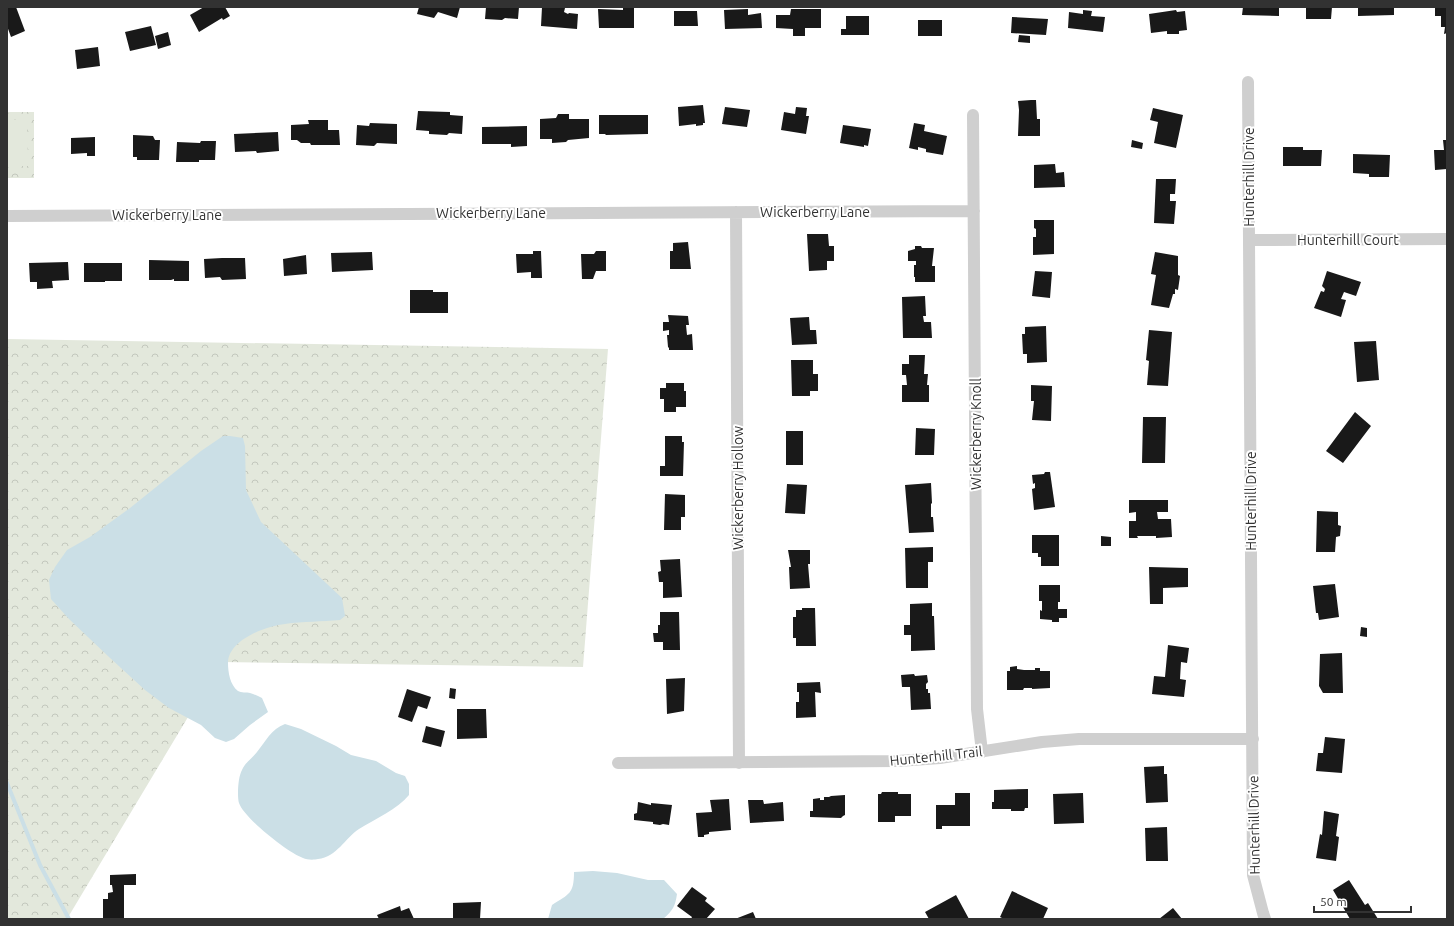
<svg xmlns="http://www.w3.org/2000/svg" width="1454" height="926" font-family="Ubuntu,sans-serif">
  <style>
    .forest { fill: url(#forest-crowns) }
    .pitch { fill: #e3e8dc }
    .water { fill: #cbdfe6 }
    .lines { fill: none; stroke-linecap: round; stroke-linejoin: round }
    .stream { stroke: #cbdfe6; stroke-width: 4 }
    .building { fill: #191919 }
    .street { stroke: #cfcfcf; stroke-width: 12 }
    .labels { text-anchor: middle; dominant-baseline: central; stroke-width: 4; stroke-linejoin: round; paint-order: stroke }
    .street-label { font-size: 14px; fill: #323232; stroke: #fff }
  </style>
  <defs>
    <pattern id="forest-crowns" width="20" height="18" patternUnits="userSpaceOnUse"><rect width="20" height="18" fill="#e3e8dc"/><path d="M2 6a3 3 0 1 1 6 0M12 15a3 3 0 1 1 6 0" fill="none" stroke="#c3c7bd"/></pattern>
  </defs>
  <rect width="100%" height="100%" fill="#fff"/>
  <path class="forest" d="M7 112H34V178H7Z
    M7 339 608 349 583 667 221 662 67 919H7Z"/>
  <path class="pitch" d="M7 120H27L28 166H7Z"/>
  <path class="water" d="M223 436H230L243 438 245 446 246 490 261 522 342 598 345 616 340 620C322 622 303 621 285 624 266 626 228 640 228 663 228 672 230 685 238 691 241 693 247 692 250 693 254 694 258 696 262 698L268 712 250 725 234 739 226 742 215 738 201 725 169 708 145 690 109 657 69 619 51 599 49 580 55 567 67 550 90 537 130 508 201 451Z
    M285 724 301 729 336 746 351 755 376 761 396 773 405 776 409 784V795C398 809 375 819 359 829 345 838 337 857 318 859 314 860 307 860 303 858 288 853 244 818 239 803 237 796 238 777 242 770 245 763 252 758 257 752 266 741 271 729 285 724Z
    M593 871 617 873 648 880H664L677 894C675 907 673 910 663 919H548L552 905C569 894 574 894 574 872Z"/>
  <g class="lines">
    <path class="stream" d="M7 783 40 865 69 919"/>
  </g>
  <path class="building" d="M7 7H16L25 31 11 37 7 26Z
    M204 7H225L230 16 223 20 222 18 199 32 190 15Z
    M419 7H460L457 18 438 12 434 18 417 14Z
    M486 7H519L518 19 505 18 502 20 485 19Z
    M542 7 565 8 564 12 568 14 569 13 578 14 577 29 541 26Z
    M1243 7H1279V16L1242 15Z
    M1306 7H1332L1331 19H1306Z
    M1358 7H1394V15L1358 16Z
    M1435 7H1447V33L1444 34 1445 27H1441V16H1435Z
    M623 8H634V28H599L598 9 623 10Z
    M748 9V15L761 13 762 28 725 29 724 10Z
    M791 9H821V28H805V36H793V29L776 28V15H790Z
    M1083 10 1092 11 1091 16 1105 17 1103 32 1068 28 1069 12 1083 14Z
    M1176 10 1177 12 1185 11 1187 30 1179 31V34H1167V31L1151 33 1149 14Z
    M674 11H697L698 26H674Z
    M846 16H869V35H841V29H846Z
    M1012 17 1048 19 1046 35 1011 33Z
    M918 20H942V36H918Z
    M151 26 156 45 130 51 125 32Z
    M168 32 171 45 158 49 155 36Z
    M1019 35 1030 36V43L1018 42Z
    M98 47 100 66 77 69 75 50Z
    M1031 100H1036L1037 119H1040V136H1018L1019 110 1018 101Z
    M703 105 705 123H703V125L696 126V124L679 126 678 107Z
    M725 107 750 110 747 127 722 124Z
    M796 107 807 108 806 116H809L806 134 781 130 784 112 795 114Z
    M1153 108 1183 115 1176 148 1154 143 1158 122 1150 120Z
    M418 111 450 112V115L463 116 462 134 449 133 447 135 429 134V131L416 130Z
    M558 114H569V119H589V138L568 140 566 142 552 143V139H540V119L556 118Z
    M599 115H648V134L606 135 605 134H599Z
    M308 120H328V130H339L340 145H311L310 143H301L297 140H291V125L309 124Z
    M370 123 397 124V144L377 143 374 146 356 145 357 125 369 126Z
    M914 123 925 125 924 131 947 136 943 155 926 152V149L918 147V150L909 148Z
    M843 125 871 129 868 146 864 145V147L840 143Z
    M527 126V146L511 147V144H482V127Z
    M278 132 279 151 257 153 256 151 235 152 234 134Z
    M133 135 153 136 155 140H160L159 160H137V157H133Z
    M95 137V156H87V153L71 154V138Z
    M1132 140 1143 143 1142 149 1131 147Z
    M1443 140H1447V169L1435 170 1434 150H1444Z
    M201 141H216L215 160H199V162H176L177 142 200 143Z
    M1283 147H1303V150H1322L1321 166H1283Z
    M1353 154 1390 155 1389 177H1369V174L1353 173Z
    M1055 164 1056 173 1064 172 1065 187 1034 188V165Z
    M1156 179H1176L1175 194H1170V201H1176L1174 224 1154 223Z
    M1034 220H1054V254L1033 255V237H1036V229L1034 228Z
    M807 234H828L829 246H834V261H827V270L809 271Z
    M688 242 691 269H670V251H673V243Z
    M915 246H921L922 248H934L932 266H935V282H915V277H914V265H916V261H908V251L915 249Z
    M533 251H541L542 278H531V272L517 273 516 254H533Z
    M596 251H606V271H596L593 279H582L581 254H594Z
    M372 252 373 270 332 272 331 253Z
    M1155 252 1178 256V275L1180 276 1178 290 1175 289V294H1173L1169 308 1151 305 1156 275 1151 274Z
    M306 255 307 274 284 276 283 259Z
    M222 258H245L246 279 222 280 220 277 205 278 204 259Z
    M149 260 189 261V281H174V279L171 280H149Z
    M68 262 69 280 52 281 53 288 37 289V282H30L29 263Z
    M84 263H122V281H105V282H84Z
    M1035 271 1052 272 1050 298 1032 296Z
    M1327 271 1361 282 1356 296 1344 292 1341 299 1346 300 1341 317 1314 308 1321 291 1324 292 1325 289 1322 286Z
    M410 290H433V292H448V313H410Z
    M925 296 926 316H923L924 322H931L932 338H903L902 297Z
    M668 315 688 316 689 325H686L687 335 692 334 693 350H669V348L668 347 667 335H669V330L663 331V322H669Z
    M809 317 810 330H816L817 344 792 345 790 318Z
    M1046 326 1047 362 1027 363V354H1023L1022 334H1025V327Z
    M1149 330 1172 332 1168 386 1147 385 1149 361 1146 360Z
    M1376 341 1379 380 1357 382 1354 342Z
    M909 355H925L924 374H928L927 385H929V402H902V385H907L906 375H902V364H909Z
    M791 360H813V374H818V391H810V396H792Z
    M666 383H684V391H686V407H676V412H664V399H660V388H666Z
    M1031 385 1052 386 1051 421 1032 420 1034 401H1031Z
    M1355 412 1371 426 1343 463 1326 451Z
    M1143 417H1166L1165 463H1142Z
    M916 428 935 429 934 455H915Z
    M786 431H803V465H786Z
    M665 436H682V442H684L683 476H660V466H665Z
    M1045 472H1050L1055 507 1034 510 1032 489 1035 488V483L1033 484 1032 475 1044 474Z
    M931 483 932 503 931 504V517H933L934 532 909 533 905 485Z
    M787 484 807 485 805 514 785 513Z
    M665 494 685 495V517H681V530H664Z
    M1129 500H1168V512H1157L1158 519H1171L1172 537 1156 538V536H1137L1138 538H1129V521H1136V512L1129 513Z
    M1317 511 1338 512V525L1341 526 1340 536 1336 537 1335 552H1316Z
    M1032 535H1059V566H1041V557H1038V553H1032Z
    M1101 536 1111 537V546H1101Z
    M933 547V562H928V588H906L905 548Z
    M788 550H810V564H808L810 588 790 589 789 567H791Z
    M680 559 682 597 663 598V582H659L658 572 661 571 660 560Z
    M1149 567 1188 568V587L1163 588V604H1150Z
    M1335 584 1339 617 1319 620 1318 613H1316L1313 586Z
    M1039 585H1060V602H1058V609H1067V618H1059V622H1052V620L1040 619V610L1042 611V601H1039Z
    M932 603V616H934L935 650 911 651V635H904V625H910V604Z
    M802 608H815L816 646H796V638H793V617H796V610H802Z
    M660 612H679L680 650H663V642H654L653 633H658V625H660Z
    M1361 627 1367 628V637L1360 636Z
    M1168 645 1189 648 1187 663 1181 662 1180 679 1186 680 1184 697 1152 694 1154 676 1165 677Z
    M1342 653 1343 693H1323L1319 686 1320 654Z
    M1017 666V669L1024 670H1035V668H1040V671H1050V688L1032 689V688H1024L1023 690H1007V671H1010V667Z
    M914 674 915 676 927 675 928 682 926 684V689H928V693H930L931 709 911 710 910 687H902L901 675Z
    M685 678 684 711 667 714 666 679Z
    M820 682 821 693 815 692 816 717 796 718V702H799V692H797V683Z
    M450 688 456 689 455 699 449 698Z
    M407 689 431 697 427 709 418 706 412 722 398 717Z
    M457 709H486L487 738 457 739Z
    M426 726 445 731 441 747 422 742Z
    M1325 737 1345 739 1342 773 1316 771 1318 753H1323Z
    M1164 766V774H1167L1168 802 1146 803 1144 767Z
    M1028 789V808H1025L1024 811H1011V809H992V802H994V790Z
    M882 792H898V794H911V816H895V822H878V794H881Z
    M955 793H970V826H942V829H936V805H955Z
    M1083 793 1084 823 1054 824 1053 794Z
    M845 795V815L843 816 841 818 810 817V811H813V799L820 798V800H824V797H829L831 796Z
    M729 799 731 830 709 832V834L704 835V837H698L696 813 712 812 710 800Z
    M748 800H763L764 804 783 802 784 821 750 823Z
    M638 802 651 805V803L672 805 669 825 663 824 660 825 653 824V822L634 820V814L637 813Z
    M1324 811 1339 814 1336 836 1339 837 1336 861 1316 858 1320 834 1322 835Z
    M1167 827 1168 861H1146L1145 828Z
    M136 874V885H124V919H103V899H108V893L113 892 112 885H110V875Z
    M1349 880 1365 905 1368 903 1378 919H1350L1333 890Z
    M692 887 707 898 705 901 715 909 706 919H691L692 917 677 906Z
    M1012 891 1048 908 1043 919H1004L1000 917Z
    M956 895 969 919H929L925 912Z
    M481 902 480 919H453V903Z
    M400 906 401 911 409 908 414 919H379L377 915Z
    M1173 908 1182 919H1159Z
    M753 912 756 919H735Z"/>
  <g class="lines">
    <path class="street" d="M1248 82 1253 875 1263 913 1265 919
      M973 115 977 709 982 752
      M736 212 739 763
      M7 216 974 211
      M1249 240 1447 239
      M618 763 898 761 940 758 1042 742 1079 739H1253"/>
  </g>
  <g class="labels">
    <g class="street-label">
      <text transform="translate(1249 177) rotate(-90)">Hunterhill Drive</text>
      <text x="815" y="212">Wickerberry Lane</text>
      <text x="491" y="213">Wickerberry Lane</text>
      <text x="167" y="215">Wickerberry Lane</text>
      <text x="1348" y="240">Hunterhill Court</text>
      <text transform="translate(976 434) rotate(-90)">Wickerberry Knoll</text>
      <text transform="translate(738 488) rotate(-90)">Wickerberry Hollow</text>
      <text transform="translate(1251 501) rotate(-90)">Hunterhill Drive</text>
      <text transform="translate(936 756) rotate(-6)">Hunterhill Trail</text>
      <text transform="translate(1254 825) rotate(-91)">Hunterhill Drive</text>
    </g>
  </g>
  <rect width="1454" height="926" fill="none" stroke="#323232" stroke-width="16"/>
  <path d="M1314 906v6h97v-6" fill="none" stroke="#323232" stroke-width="2"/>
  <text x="1320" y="906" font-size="12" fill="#323232" stroke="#ffffff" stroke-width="3" paint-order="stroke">50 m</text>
</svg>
